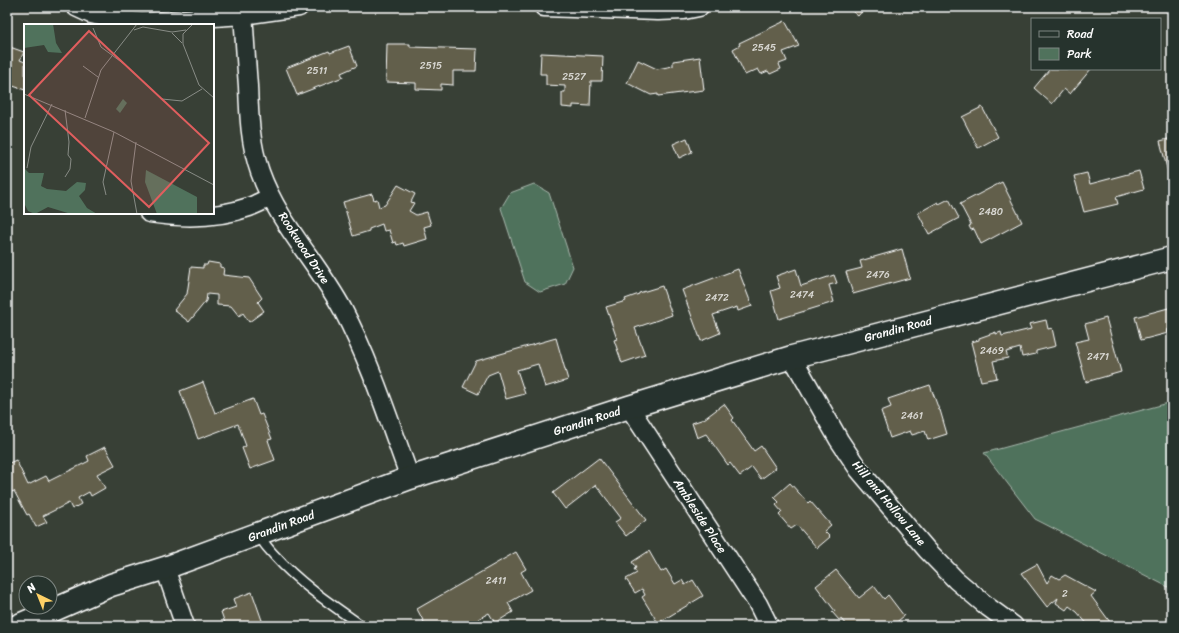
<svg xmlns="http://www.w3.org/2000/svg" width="1179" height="633" font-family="Sriracha,sans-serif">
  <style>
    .green { fill: #50725c; stroke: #a8b8ae }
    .building { fill: #625f4c; stroke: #fff }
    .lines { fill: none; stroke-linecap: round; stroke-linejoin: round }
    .lane-casing { stroke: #fff; stroke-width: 12 }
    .street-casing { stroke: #fff; stroke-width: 21 }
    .secondary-casing { stroke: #fff; stroke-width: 25 }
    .lane { stroke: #26332d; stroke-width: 9 }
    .street { stroke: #26332d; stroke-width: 18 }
    .secondary { stroke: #26332d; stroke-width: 22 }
    .labels { text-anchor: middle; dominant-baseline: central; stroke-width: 4; stroke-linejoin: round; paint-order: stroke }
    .number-label { font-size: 10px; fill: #d8d7d2 }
    .street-label { font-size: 12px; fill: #fff; stroke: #26332d }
    .inset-road { fill: none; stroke: #888c86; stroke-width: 1 }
    .view { fill: #e05e5e; fill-opacity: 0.15; stroke: #e05e5e; stroke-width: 2 }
    .inset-edge { fill: none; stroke: #fff; stroke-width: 2 }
  </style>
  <rect width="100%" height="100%" fill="#384036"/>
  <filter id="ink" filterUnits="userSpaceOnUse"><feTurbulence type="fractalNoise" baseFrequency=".025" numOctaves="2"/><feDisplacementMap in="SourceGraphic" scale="8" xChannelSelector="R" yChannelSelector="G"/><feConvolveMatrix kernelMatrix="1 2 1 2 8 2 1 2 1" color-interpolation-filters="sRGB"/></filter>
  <g filter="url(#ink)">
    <path class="green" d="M534 184 549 193 573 267 565 284 540 292 525 282 501 208 510 193Z
      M1172 402V589L1035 519 984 453Z"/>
    <path class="building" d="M847 7H866L858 16Z
      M785 21 799 46 783 52 787 61 779 64 781 69 770 74 768 71 761 74 758 69 745 75 733 49 740 45 739 43Z
      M387 44H410V47L477 49 476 71H453V85L441 84V90L416 89V83L386 82Z
      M7 46 24 52 20 60 25 62V90L7 84Z
      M349 46 357 66 341 73 343 77 297 95 286 68 329 51 330 53Z
      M541 53 603 56 602 81H591L590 106 573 105V108L562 107V92H565V86L546 85V74H540Z
      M700 57 704 90 658 96V94L651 95 627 83 638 60 657 69 673 66V61Z
      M1048 69H1091L1070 94 1064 89 1052 104 1034 88 1049 70Z
      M982 107 998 137 978 148 962 117Z
      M687 138 692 152 679 158 673 144Z
      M1172 138V188L1160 141Z
      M1139 171 1144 189 1116 197 1118 204 1084 212 1074 176 1087 173 1090 184Z
      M1002 182 1022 222 981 244 974 229 971 230 969 226 971 225 960 204Z
      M398 185 415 194 411 202 414 203 409 211 416 215 427 212 431 225 424 227 427 239 404 246 403 243 397 245 396 242 393 243 389 230 384 231 382 224 369 229V231L353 236 343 202 372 194 374 200 377 199 379 207 385 205Z
      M949 199 959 218 929 234 918 213 938 202 939 204Z
      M902 249 910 278 853 294 846 272 862 268 860 261Z
      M208 262 220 264V267L224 268 223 275 249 278 262 298 258 302 264 311 249 322 243 313 239 316 231 306 217 305V295L207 294 206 301 189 322 174 310 187 294 191 267 203 268V265H207Z
      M738 269 752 306 738 311 737 307 713 315 720 333 701 341 682 290Z
      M796 269 801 286 834 275 837 283 829 285 834 302 779 319 771 291 780 288 776 276Z
      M662 286 672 315 635 328 645 355 622 363 614 340 617 339 606 307 626 301 625 299 639 294V293Z
      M1172 307V329L1167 330 1168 333 1141 340 1135 317Z
      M1106 318 1121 372 1086 382 1075 342 1089 339 1085 324Z
      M1046 320 1048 329 1052 328 1056 346 1036 351V354L1022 357 1020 348 1006 352 1008 358 993 361 997 378 981 381 971 342 979 340V338L996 332V334L1001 332 1002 336 1031 329 1029 324Z
      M556 338 568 380 545 387 538 364 517 370 525 394 506 399 498 371 488 375 478 394 463 387 476 361Z
      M203 382 215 413 253 399 259 415 262 414 272 439 268 440 275 460 250 469 242 448 246 446 238 424 198 439 180 391Z
      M930 385 939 410H940L947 434 928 440 925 431 912 435 910 431 890 438 881 411 891 407 888 399Z
      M724 404 734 418 732 420 754 451 761 446 776 468 761 479 752 467 740 476 730 463 728 465 706 434 697 438 692 423 704 419Z
      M105 447 115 465 97 474 105 488 91 496 89 492 78 498 81 504 72 509 69 503 43 516 47 522 36 527 29 514 27 515 14 491 7 494V464L16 460 28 485 46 476 49 481 89 461 87 456Z
      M599 458 646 520 626 536 615 522 621 518 596 485 565 509 553 493Z
      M790 483 808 503 810 501 831 525 824 531 830 537 817 548 797 525 791 529 779 515 782 512 776 505 779 502 774 497Z
      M649 551 661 572 666 569 675 584 682 580 685 585 693 580 703 596 658 623 642 597 645 595 642 589 635 593 626 579 637 573 634 569 636 568 632 562Z
      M516 552 526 569 521 572 531 590 508 603 513 612 495 623 489 613 478 619 482 626H426L417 609Z
      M1037 564 1047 583 1052 575 1059 579 1065 575 1096 592 1091 596 1110 622 1105 626H1089L1077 612 1069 606 1066 610 1056 603 1058 598 1047 607 1021 573Z
      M836 570 859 598 874 586 884 599 888 595 904 616 892 626H847L841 619 839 620 832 612 835 611 816 586Z
      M252 592 264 626H226L221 612 236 607 233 599Z"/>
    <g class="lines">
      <defs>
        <path id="lane" d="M260 534C262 543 269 549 275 556 300 584 332 605 362 626"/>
        <path id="street" d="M76 7 91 14 113 19 142 22 243 15 299 7
          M243 7C244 33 246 59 248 86 249 115 250 144 260 172 278 223 318 263 343 310 371 363 389 421 410 478
          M544 7 658 11 684 10 699 7
          M149 213C181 218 218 218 249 207 257 204 264 200 271 197
          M792 357 839 440 859 470 927 550 956 580 988 607 1014 626
          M629 407 758 604 769 626
          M165 568 185 626"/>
        <path id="secondary" d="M17 626 111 585 165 568 410 478 629 407 792 357 1172 258"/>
      </defs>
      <use href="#lane" class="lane-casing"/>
      <use href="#street" class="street-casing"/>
      <use href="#secondary" class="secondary-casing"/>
      <use href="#lane" class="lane"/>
      <use href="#street" class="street"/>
      <use href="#secondary" class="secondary"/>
    </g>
  </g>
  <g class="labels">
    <g class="number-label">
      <text x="764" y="48">2545</text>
      <text x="431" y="66">2515</text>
      <text x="317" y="71">2511</text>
      <text x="574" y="77">2527</text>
      <text x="991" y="212">2480</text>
      <text x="878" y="275">2476</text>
      <text x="802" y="295">2474</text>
      <text x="717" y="298">2472</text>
      <text x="992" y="351">2469</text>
      <text x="1098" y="357">2471</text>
      <text x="912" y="416">2461</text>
      <text x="496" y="581">2411</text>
      <text x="1065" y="594">2</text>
    </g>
    <g class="street-label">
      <text transform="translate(304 248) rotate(57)">Rookwood Drive</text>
      <text transform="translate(898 329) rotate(-15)">Grandin Road</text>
      <text transform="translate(587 421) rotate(-18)">Grandin Road</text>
      <text transform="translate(889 503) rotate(50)">Hill and Hollow Lane</text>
      <text transform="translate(700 516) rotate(57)">Ambleside Place</text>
      <text transform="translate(281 526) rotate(-20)">Grandin Road</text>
    </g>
  </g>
  <g transform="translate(24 24)">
    <rect width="190" height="190" fill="#384036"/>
    <path d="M0 0H29L32 19 38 29 24 28 20 21 0 24ZM99 75 103 79 96 89 92 85ZM0 144 5 149H20L17 162 23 165 42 167 53 158 62 159 61 166 55 172 63 184 73 190H47L24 183 11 190 4 187 0 179ZM122 146 173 173V190H133L121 158Z" fill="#50725c"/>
    <path class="inset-road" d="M169 0 159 10V20L175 61 190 74M69 4 77 23 100 40 138 75 158 77 178 65M110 6 119 3 148 8 162 6M148 9 158 19M59 42 74 53M0 70 90 108 190 161M41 86 45 118 44 131 47 135 46 145 41 153M61 94 77 46 113 0M112 118 107 157 113 190M3 144 7 123 28 80M82 171 79 158 90 108"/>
    <path class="view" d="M65 7 185 119 125 183 5 71Z"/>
    <rect width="190" height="190" class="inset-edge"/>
  </g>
  <rect width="1179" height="633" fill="none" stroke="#26332d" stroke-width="24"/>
  <rect x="12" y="12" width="1155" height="609" fill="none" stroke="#fff" stroke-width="1.5" filter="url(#ink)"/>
  <rect x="1031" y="18" width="130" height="52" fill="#26332d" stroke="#7d8581"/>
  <rect x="1039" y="31" width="20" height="6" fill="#26332d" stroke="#7d8581"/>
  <text x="1067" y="38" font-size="12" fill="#ffffff">Road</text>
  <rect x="1039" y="48" width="20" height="12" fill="#50725c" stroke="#7d8581"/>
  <text x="1067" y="58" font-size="12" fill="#ffffff">Park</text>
  <g transform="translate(38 595) rotate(317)"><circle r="19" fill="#26332d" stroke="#7d8581"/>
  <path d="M0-3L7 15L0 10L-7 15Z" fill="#ffd166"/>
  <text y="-6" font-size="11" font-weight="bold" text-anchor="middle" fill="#ffffff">N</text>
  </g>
</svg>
